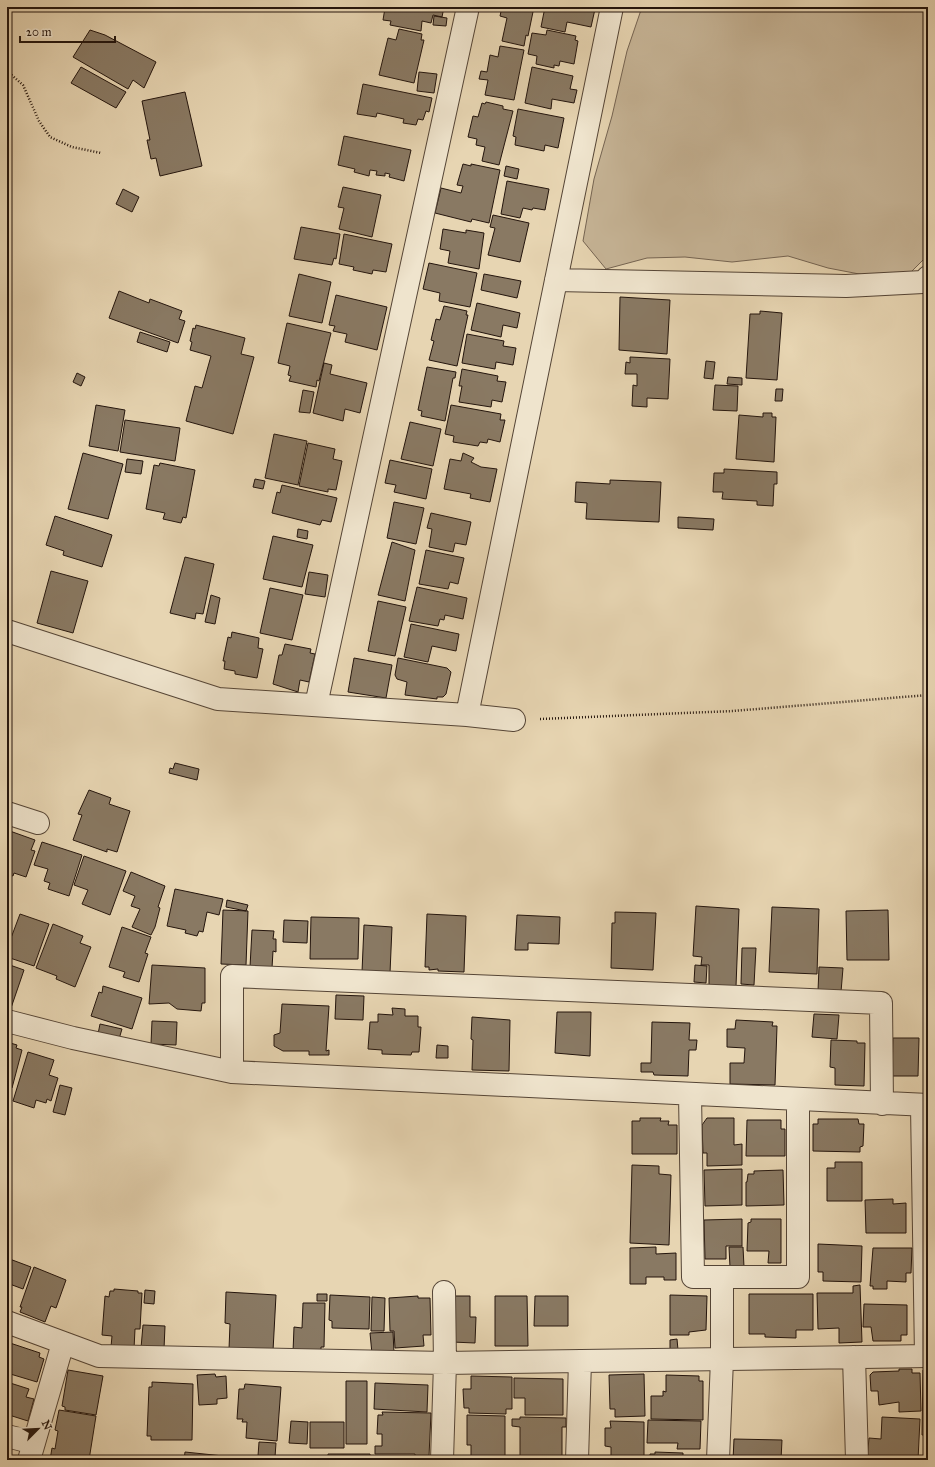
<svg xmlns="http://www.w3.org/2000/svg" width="935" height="1467" font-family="'IM FELL Great Primer',serif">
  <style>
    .green { fill: #c6b496; stroke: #756452 }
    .building { fill: #897963; stroke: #24150d }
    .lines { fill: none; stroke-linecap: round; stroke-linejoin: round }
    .minor-casing { stroke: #554536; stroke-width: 24 }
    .path { stroke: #24150d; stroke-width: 2.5; stroke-dasharray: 1 2; stroke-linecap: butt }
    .minor { stroke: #efe4cd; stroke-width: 22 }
  </style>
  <rect width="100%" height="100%" fill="#e7d5b2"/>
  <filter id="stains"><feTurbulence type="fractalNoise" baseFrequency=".005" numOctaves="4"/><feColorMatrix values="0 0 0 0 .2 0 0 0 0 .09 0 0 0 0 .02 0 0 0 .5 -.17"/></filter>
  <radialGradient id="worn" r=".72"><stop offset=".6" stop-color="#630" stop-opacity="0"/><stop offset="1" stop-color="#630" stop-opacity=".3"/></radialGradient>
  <path class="green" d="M642 7H928V255L911 272 880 278 828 268 788 256 732 262 685 257 647 258 606 269 583 241 594 179 612 116 627 51Z"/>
  <path class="building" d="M388 7H444L442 17 433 15 431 23 422 21 421 31 390 25 391 21 383 20 385 8Z
    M502 7H534L528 36 526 35 524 46 502 41 507 18 500 16Z
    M545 7H588L595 9 591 27 567 22 565 32 541 27Z
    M434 16 447 18 446 26 433 25Z
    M399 29 422 34 421 40H424L414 83 379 75 388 38 396 40Z
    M90 30 105 35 156 62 144 88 133 80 128 89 73 57Z
    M547 30 576 36 575 40 578 41 574 64 560 61 559 66 554 65V68L536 64 537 56 528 54 532 33 546 35Z
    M500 46 524 50 514 100 485 95 488 80 479 79 481 71 487 72 490 55 498 57Z
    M81 67 126 92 116 108 71 83Z
    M532 67 573 76 570 89 577 90 574 103 552 99 551 109 525 103Z
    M419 72 437 74 434 93 417 91Z
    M363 84 432 98 429 112 426 111 423 120 418 119 416 125 403 123 404 119 377 113 376 117 357 114Z
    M185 92 202 166 160 176 156 158 151 159 147 140H150L142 101Z
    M486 102 503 106V109L513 111 499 165 482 161 485 147 476 145 477 139 468 137 473 116 478 117 482 103 485 104Z
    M518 109 564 118 558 148 545 145 544 151 515 145 516 137 513 136Z
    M344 136 411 150 404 181 389 177 390 174 385 173V176L376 175 377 171 370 170 369 176 354 172 355 169 338 165Z
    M463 164 471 166V164L500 170 489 223 472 219 471 222 435 213 441 188 461 193 463 186 457 185Z
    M506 166 519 169 517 179 504 176Z
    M507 181 549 189 545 210 533 208 532 210 523 208 520 218 501 214Z
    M343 187 381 195 372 237 339 229 344 208 338 207Z
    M123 189 139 197 132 212 116 204Z
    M493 215 529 223 520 262 488 255 495 228 490 227Z
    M301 227 340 234 336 259 334 258 332 265 294 259Z
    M443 229 466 233V230L484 233 479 269 448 263 450 251 440 249Z
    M344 234 392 244 386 272 373 270 372 274 353 270 354 267 339 264Z
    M429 263 477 273 470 307 439 301 440 293 423 289Z
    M299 274 331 282 322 323 289 316Z
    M484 274 521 281 517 298 481 290Z
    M119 291 149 303 150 299 182 311 179 319 185 321 178 343 109 318Z
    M336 295 387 307 377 350 345 342 347 334 333 331 335 326 329 325Z
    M620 297 670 300 667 354 619 350Z
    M477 303 520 313 517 328 503 325 501 337 471 330Z
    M444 306 467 311 466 315H468L457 366 429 360 434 341 431 340 436 319 440 320Z
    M760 311 782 313 777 380 746 378 750 314H760Z
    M287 323 331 333 319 381 317 380 316 387 289 381 291 376 288 375 290 366 278 363Z
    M196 325 245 338 241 354 254 357 233 434 186 421 195 386 202 388 211 356 190 350 192 342 190 341 193 328 195 329Z
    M140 332 170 342 167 352 137 342Z
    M467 334 504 341 503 346 516 348 513 365 496 362 495 369 462 363Z
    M630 357 670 359 668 399 647 398V407L632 406 633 385 637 386V374H625L626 362 630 363Z
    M706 361 715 362 713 379 704 378Z
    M324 363 332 365 330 374 367 383 360 413 345 409 343 421 313 413Z
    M427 367 456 372 455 378H453L445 421 421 416 422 411 418 410Z
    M462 369 498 376 497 381 506 382 502 402 492 400 491 407 459 402 462 386H459Z
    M77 373 85 377 81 386 73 382Z
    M728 377 742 378V385L727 384Z
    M715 385 738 386 737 411 713 410Z
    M776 389H783L782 401H775Z
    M303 390 314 392 310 413 299 412Z
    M96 405 125 410 118 451 89 446Z
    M451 405 501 414 500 420H505L500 442 488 439 487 443 480 442 478 446 453 442 454 436 445 434Z
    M763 413H772V417H776L774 462 736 459 739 415 763 417Z
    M125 420 180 428 175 461 120 452Z
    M410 422 441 429 433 466 401 459Z
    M274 434 307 441 298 485 265 478Z
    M308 443 335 449 333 459 342 461 336 490 328 489V492L299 486Z
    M83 453 123 464 108 519 68 509Z
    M463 453 474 458 471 462 481 467 497 469 490 502 470 498 471 494 444 489 450 459 461 461Z
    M127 459 143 461 141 474 125 472Z
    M390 460 432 469 426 499 394 492 396 485 385 483Z
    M160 463 195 470 186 518 183 517 181 523 163 519 165 513 146 509 154 465 159 466Z
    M724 469 777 472V484H774L773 506 757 505V501L722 499 723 492H713L714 473H724Z
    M255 479 265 481 263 489 253 487Z
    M610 480 661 482 659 522 586 519 587 503 575 502 576 482 610 484Z
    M282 485 337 498 331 522 322 520 320 525 272 513 277 492 280 493Z
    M394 502 424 508 416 544 387 538Z
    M431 513 471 522 466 545 455 543 453 552 429 547 432 529 427 528Z
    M55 516 112 535 102 567 63 555 64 551 46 545Z
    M678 517 714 519 713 530 678 528Z
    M298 529 308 531 307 539 297 537Z
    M273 536 313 545 302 587 263 579Z
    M392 542 415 550 405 601 378 595Z
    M426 550 464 558 458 584 450 582 448 589 419 584Z
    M185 557 214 564 203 614 196 613 195 619 170 613Z
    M51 571 88 581 73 633 37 623Z
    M309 572 328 575 325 597 305 594Z
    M417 587 467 598 463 619 445 615 444 620 440 619 438 626 409 621Z
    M270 588 303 595 292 640 260 633Z
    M211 595 220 598 215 624 205 622Z
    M378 601 406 607 395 656 368 651Z
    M411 624 459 634 456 651 432 646 428 662 404 657Z
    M232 632 259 638 258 648 263 649 257 678 235 674V671L224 669 225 661H223L228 637 231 638Z
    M285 644 311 649 310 653 315 654 309 682 300 680 298 692 273 684 279 655H282Z
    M354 658 392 665 386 698 348 692Z
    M398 658 447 668 451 672 446 694 443 697H437V699L405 695 407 682 397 679 395 675Z
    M175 763 199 769 197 780 169 773 170 768 173 769Z
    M89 790 111 798 109 804 130 811 117 852 107 849V852L73 840 82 815 78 814Z
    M7 830 35 840 31 850 35 851 26 877 14 873 13 876 7 874Z
    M42 842 82 855 69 896 48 889 50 883 44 881 48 869 34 865Z
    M84 856 126 871 110 915 82 904 88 890 74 885Z
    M131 872 165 886 158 907 160 908 155 927 151 935 132 927 140 909 131 906 135 896 123 891Z
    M175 889 223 899 219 915 207 912 203 932 199 931 197 936 185 933 186 930 167 926Z
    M227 900 248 905 246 911 226 907Z
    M696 906 739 909 736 986 709 985V965H701L702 957 693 956Z
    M772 907 819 909 817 974 769 972Z
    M223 910 248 911 246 965 221 964Z
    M888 910 889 960H847L846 911Z
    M615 912 656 913 653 970 611 968 612 923H615Z
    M20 914 49 924 34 966 7 957V938H11Z
    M427 914 466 916 464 972 438 971V969L429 970V967H425Z
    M517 915 560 917 559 944 528 943V950H515Z
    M311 917 359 918 358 959H310Z
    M284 920 308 921 307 943 283 942Z
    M53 924 83 936 80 943 91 947 75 987 56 979 57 976 36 968Z
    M364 925 392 927 390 973 362 972Z
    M122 927 151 937 145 953 148 954 139 982 123 977 125 972 109 967Z
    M252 930 274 931 273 939H276V952L273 951 272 968 250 967Z
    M742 948H756L754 985 741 984Z
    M7 964 24 970 11 1008 7 1006Z
    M152 965 205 968V1003H202L201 1011 177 1009 169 1003 149 1004Z
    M695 965 707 966 706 983 694 982Z
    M819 967 843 968 841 992 818 991Z
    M103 986 142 998 132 1029 91 1016 99 992 102 993Z
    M336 995 364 996 363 1020 335 1019Z
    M282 1004 329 1006 326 1051 329 1050V1055H309V1051H283L274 1046V1035L280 1033Z
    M392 1008 405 1009V1016H418V1027H421L419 1052H412L411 1055 382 1054V1050L368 1049 370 1022H378V1014L393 1015Z
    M557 1012H591L590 1056 555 1053Z
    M814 1014 839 1015 837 1039 812 1037Z
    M472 1017 510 1020 509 1071 472 1070 473 1040 471 1039Z
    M736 1020 773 1022 772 1026H777L775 1085 730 1084V1063H744L745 1048 727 1047V1029H735Z
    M152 1021 177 1022 176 1045 151 1044Z
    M652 1022 690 1023 689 1040H697L696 1050H689L688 1076 654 1075 653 1072H641V1063H651Z
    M100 1024 122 1029 119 1039 98 1034Z
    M893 1038H919L918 1076H892Z
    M831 1040 857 1041V1043H865L864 1086 835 1085V1068L830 1067Z
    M7 1042 17 1045 16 1048 22 1050 12 1088 9 1087 7 1094Z
    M437 1045 448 1046V1058H436Z
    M28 1052 54 1060 49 1075 58 1078 51 1101 47 1099 46 1103 36 1100 34 1108 13 1101Z
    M60 1085 72 1088 65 1115 53 1112Z
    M640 1118H661L660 1121H669L668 1125H677V1154H632V1121H640Z
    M707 1118H734V1145L742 1144V1165L707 1166V1153H703L702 1125Z
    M818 1119H858L859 1124H864L863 1146 860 1147V1152L813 1151V1124H818Z
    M747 1120H781V1129H785V1156H746Z
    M835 1162H862V1201H827V1168H835Z
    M632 1165 659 1166V1174L671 1175 669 1245 630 1243Z
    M742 1169V1205L705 1206 704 1170Z
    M783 1170 784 1205 746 1206V1182H747L748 1174H754V1171Z
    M893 1199V1204L906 1203V1233H866L865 1200Z
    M742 1219V1246H726V1259H705L704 1220Z
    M751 1219H781V1263H768L769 1251H747L748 1223 751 1222Z
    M818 1244 862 1246 861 1282 823 1281V1272H818Z
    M656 1247V1254L676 1253V1280H664V1277H646V1284H630V1248Z
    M729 1247H743L744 1267H730Z
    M873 1248H912L911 1273H906V1282L887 1281V1289H873V1286H870Z
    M7 1258 31 1267 23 1289 7 1283Z
    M34 1267 66 1280 56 1308 51 1306 45 1322 20 1312 22 1307H20Z
    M860 1285 862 1342 839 1343V1328L818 1329 817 1293H853V1286Z
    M114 1289 138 1291V1293H142L140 1329H135L134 1349 111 1347 112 1336 102 1335 105 1296 109 1297 110 1291H114Z
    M145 1290 155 1291 154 1304 144 1303Z
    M226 1292 276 1295 273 1351 229 1349 230 1324 225 1323Z
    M317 1294H327V1301H317Z
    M749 1294H813V1330H796V1338L765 1337V1334H749Z
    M330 1295 370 1297 369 1329 332 1328V1321L329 1320Z
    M670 1295 707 1296 706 1330 689 1332V1335H670Z
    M418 1296V1298H430L431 1335H423L424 1346 395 1348 394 1331H390L389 1298Z
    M452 1296H470V1317H476L475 1343 452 1342Z
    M495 1296H527L528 1346H495Z
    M535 1296H568V1326H534Z
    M372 1297 385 1298 384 1331H371Z
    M303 1303H325L324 1347H321V1354L293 1352 294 1327 302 1328Z
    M864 1304 907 1305V1335H901V1341H873L871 1327H863Z
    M143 1325 165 1326 164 1349 141 1348Z
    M393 1332 394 1353 372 1354 370 1333Z
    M677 1339 678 1350 670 1351V1340Z
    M7 1342 40 1353 39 1357 44 1359 37 1382 7 1373Z
    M899 1369H912V1373H920L921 1411 899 1412V1402L879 1405 878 1391H871L870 1375 873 1372 899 1371Z
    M68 1370 103 1376 96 1415 65 1410V1407L62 1406Z
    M923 1370H928V1435H922Z
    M215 1374 216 1377 226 1376 227 1398 217 1399V1404L199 1405 197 1375Z
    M644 1374 645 1416 615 1417V1409H610L609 1375Z
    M666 1375 699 1376V1381H703V1420L651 1419V1396H663V1391L666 1392Z
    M471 1376 512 1377V1409H506V1414L469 1413V1408H464L463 1389H471Z
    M514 1378 563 1379V1415H525V1398H514Z
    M346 1381H367V1444H346Z
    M7 1382 29 1389 26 1397 34 1399 28 1421 9 1415 10 1413 7 1412Z
    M152 1382 193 1384 192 1440H151V1436H147L149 1387H152Z
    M375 1383 428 1385 427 1412 374 1409Z
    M245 1384 281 1387 277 1441 246 1438 247 1422H242L243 1419H237L239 1389H244Z
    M59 1410 96 1416 89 1460H50L52 1448 55 1449 58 1431 55 1430Z
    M382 1412 431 1413 429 1456H415V1454H375V1446H382V1434H377L378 1415H383Z
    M467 1415 505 1416V1457L471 1456V1445H467Z
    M520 1417 566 1418V1427H562V1460L520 1459V1427L512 1426V1419H520Z
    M882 1417 920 1419 918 1460H867L869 1438 881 1439Z
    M648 1420 701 1421 700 1449H677L678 1443H647Z
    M291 1421 308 1422 307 1444 289 1443Z
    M610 1421 644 1422V1459L611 1458V1447L605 1446V1428H611Z
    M310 1422H344V1448H310Z
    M734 1439 782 1440 781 1460H733Z
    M259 1442 276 1443 275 1457 258 1456Z
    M185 1452 233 1457V1460H184Z
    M655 1452 683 1453V1460H650V1454H655Z
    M328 1454H370V1460H328Z
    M374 1456 417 1458V1460H374Z"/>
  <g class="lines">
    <defs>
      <path id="minor" d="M556 280 846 286 923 282 928 277
        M7 631 218 699 467 715 514 720
        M316 705 468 7
        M467 715 612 7
        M7 813 38 823
        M7 1021 73 1038 232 1072 928 1105
        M232 1072V976L881 1003 882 1104
        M690 1094 693 1277H798V1099
        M922 1106 926 1356
        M7 1322 99 1356 445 1363 928 1356
        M854 1357 857 1460
        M7 1436 34 1443
        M29 1460 63 1343
        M442 1460 445 1363 444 1292
        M577 1460 580 1361
        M718 1460 722 1359V1277"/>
    </defs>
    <use href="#minor" class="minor-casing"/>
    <path class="path" d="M7 71 23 85 39 121 50 137 72 147 101 153
      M7 362 10 364 7 370
      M540 719 733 711 928 695"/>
    <use href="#minor" class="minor"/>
  </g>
  <rect width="935" height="1467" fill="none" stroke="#e7d5b2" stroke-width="24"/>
  <rect x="8" y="8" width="919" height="1451" fill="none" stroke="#24150d" stroke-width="2"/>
  <rect x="12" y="12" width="911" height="1443" fill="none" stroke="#24150d"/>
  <g transform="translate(38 1429) rotate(66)" stroke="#efe4cd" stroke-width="3" paint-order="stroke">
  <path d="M0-3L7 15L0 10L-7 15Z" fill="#24150d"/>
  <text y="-6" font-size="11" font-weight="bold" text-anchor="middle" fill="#24150d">N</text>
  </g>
  <path d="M20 36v6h95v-6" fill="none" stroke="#24150d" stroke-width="2"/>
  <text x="26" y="36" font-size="12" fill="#24150d" stroke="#efe4cd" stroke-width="3" paint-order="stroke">20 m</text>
  <rect width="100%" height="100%" filter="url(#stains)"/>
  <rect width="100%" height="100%" fill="url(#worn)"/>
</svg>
